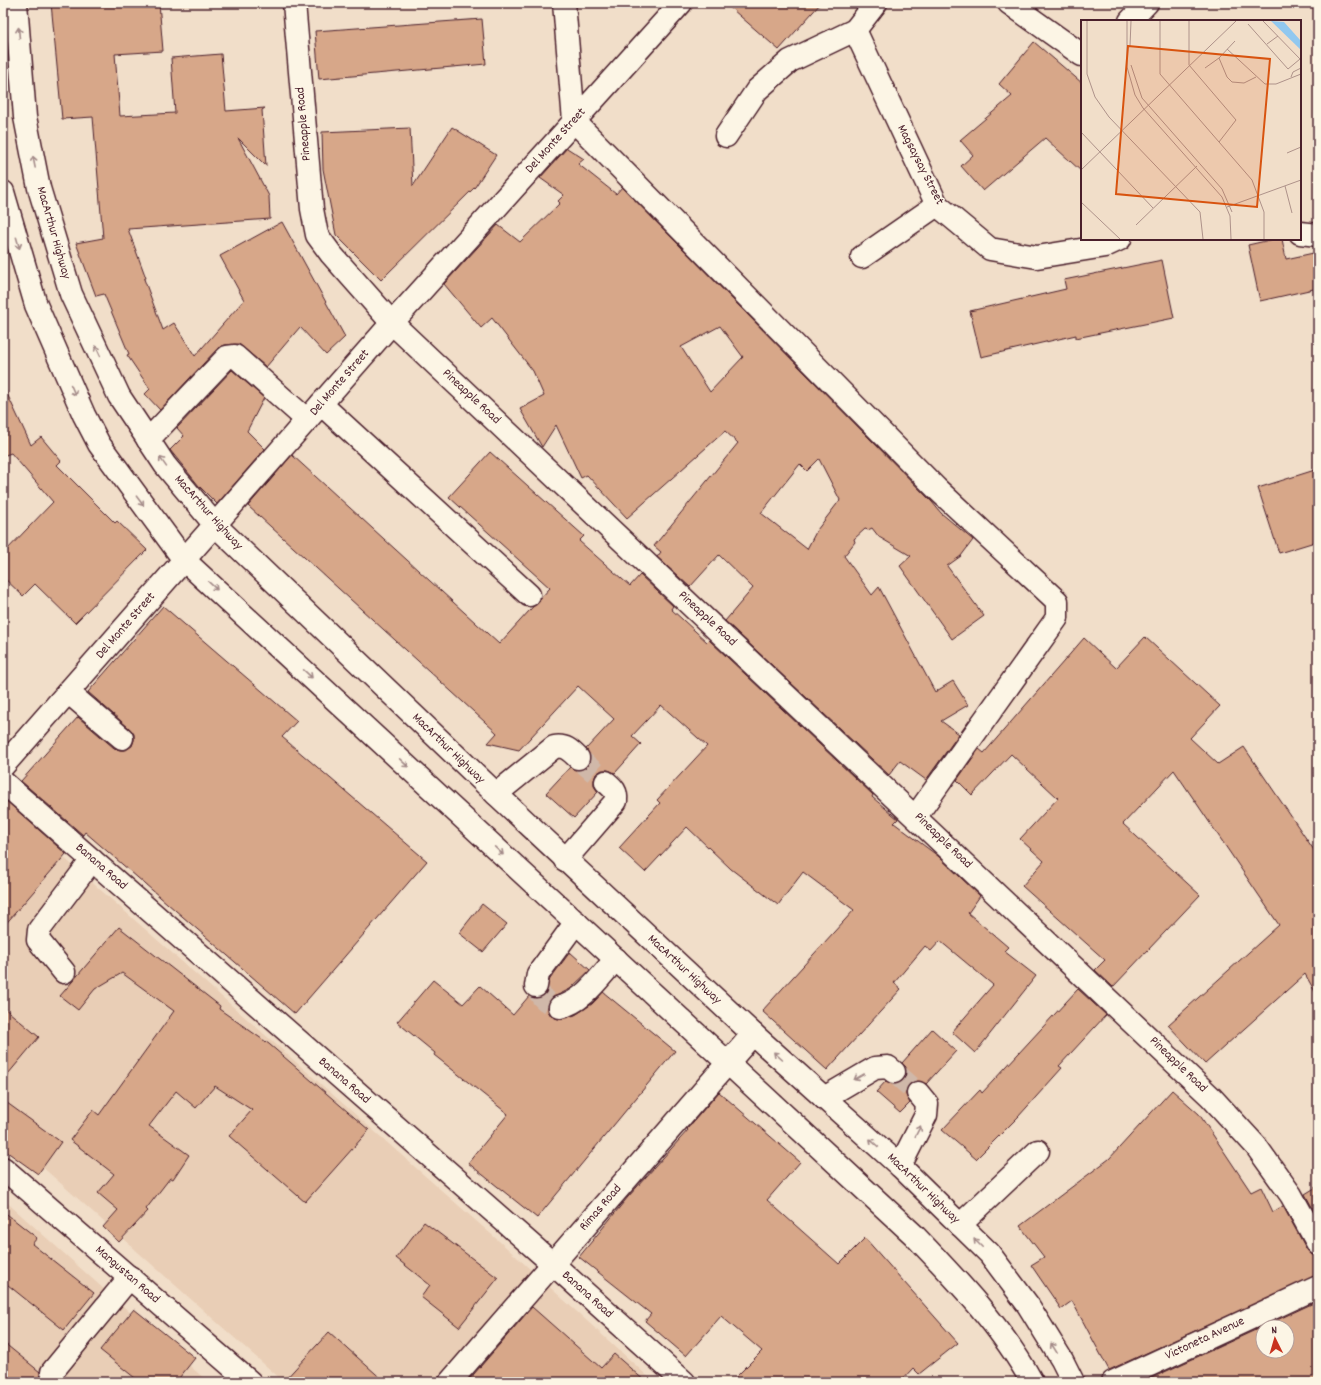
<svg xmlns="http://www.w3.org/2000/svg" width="1321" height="1385" font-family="Dekko,sans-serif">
	<rect width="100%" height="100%" fill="#f1dec9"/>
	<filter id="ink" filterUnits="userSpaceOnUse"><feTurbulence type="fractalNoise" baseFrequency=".025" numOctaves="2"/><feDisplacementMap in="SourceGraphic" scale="8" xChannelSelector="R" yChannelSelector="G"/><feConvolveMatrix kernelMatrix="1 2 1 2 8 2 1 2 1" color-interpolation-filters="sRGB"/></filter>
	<g filter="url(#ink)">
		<g fill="#e9ceb6">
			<polygon points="3,804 508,1249 654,1382 284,1382 3,1132"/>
			<polygon points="3,1199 208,1382 3,1382"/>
		</g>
		<g fill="#d7a789" stroke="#4a1f2b" fill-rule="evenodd">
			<polygon points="51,3 159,3 163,51 115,54 120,116 175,113 171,58 221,54 226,111 265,108 262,110 266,166 238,138 269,196 270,219 128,229 146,278 144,279 163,330 174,323 195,356 244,300 220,256 282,222 345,337 326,355 300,327 266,367 239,344 225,345 218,348 160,410 145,394 150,389 127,355 129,354 104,294 96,296 76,243 103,238 93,117 62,119"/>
			<polygon points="725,3 821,3 779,50"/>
			<polygon points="482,19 486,64 319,79 315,31"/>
			<polygon points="1034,42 1082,83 1082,172 1045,138 983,191 961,166 973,155 960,140 1012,96 999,84"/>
			<polygon points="452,127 496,155 475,187 381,280 336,235 323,169 322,132 410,128 413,186"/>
			<path d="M567 148 584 159 578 164 616 194 622 187 932 502 941 513 973 540 961 556 947 566 984 616 952 639 900 566 911 556 879 537 872 528 868 530 865 529 854 539 855 542 844 556 872 595 879 587 935 692 953 681 968 705 941 721 959 734 926 780 900 761 889 775 725 621 753 588 719 555 690 587 657 557 661 552 654 546 738 443 725 431 627 518 587 475 581 478 556 425 542 447 520 409 544 396 533 371 492 318 481 328 444 284 498 225 520 242 560 203 558 201 564 195 540 178ZM720 326 743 357 710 392 681 347ZM819 459 840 500 817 530 807 549 761 513 800 464 807 471Z"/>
			<polygon points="1274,239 1282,239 1286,259 1318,252 1318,288 1260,301 1248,245"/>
			<polygon points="1162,260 1174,318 1076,338 1076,335 981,357 970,311 1066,289 1064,280"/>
			<polygon points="232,370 264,398 247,431 265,449 217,504 199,486 170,450 184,436 177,428"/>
			<polygon points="3,385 31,445 41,437 61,461 57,465 115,523 117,521 147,550 75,623 35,584 23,596 3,577 3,554 53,502 11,453 3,456"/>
			<polygon points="490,452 584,536 579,541 630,586 640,575 673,606 671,609 707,642 709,640 873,795 872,797 898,819 894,823 938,856 980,896 968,913 1008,947 1004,951 1036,976 975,1053 952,1032 993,985 940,941 931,951 925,946 894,983 901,989 827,1070 762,1011 854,910 803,872 778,905 731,869 687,827 645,872 619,848 660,803 657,800 707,746 661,705 632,736 641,744 615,773 608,770 602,770 596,774 594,780 594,786 598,792 574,818 546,793 570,767 575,770 581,770 587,766 590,761 590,755 586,749 614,719 578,686 519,750 488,743 497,733 248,506 292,455 499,644 550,588 449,497"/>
			<polygon points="1318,469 1318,541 1279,553 1258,488"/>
			<polygon points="163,606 297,721 282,737 427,861 295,1014 85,832 83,835 21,781 78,717 114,748 120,750 126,750 132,746 134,740 134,734 130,729 88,692"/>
			<polygon points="1145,637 1220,706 1190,738 1218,764 1244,747 1318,856 1318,997 1305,974 1205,1064 1168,1025 1279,925 1174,770 1123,824 1200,895 1113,987 1095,970 1105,960 1022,886 1044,861 1020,839 1058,798 1011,754 972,795 957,780 979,749 984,753 1084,638 1116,668"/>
			<polygon points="4,799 66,854 3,927 3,801"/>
			<polygon points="482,904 507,924 483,952 459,933"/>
			<polygon points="119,927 220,1006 219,1009 269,1044 369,1130 305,1202 229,1136 252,1110 215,1086 196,1108 176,1091 149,1126 189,1155 173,1179 170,1178 146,1209 148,1211 119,1242 103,1227 118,1210 98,1193 114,1174 70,1140 93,1110 99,1115 174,1011 122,973 95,989 78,1010 60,996"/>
			<polygon points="570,952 590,970 570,989 550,999 548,1005 548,1011 551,1016 558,1019 575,1015 592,1004 603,992 675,1051 537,1218 468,1163 508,1114 434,1055 435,1053 397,1022 433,980 463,1004 480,986 513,1015 529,996 540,998 545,994 550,979"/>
			<polygon points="1078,989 1106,1015 1059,1066 1062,1068 1018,1117 976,1159 942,1130 980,1090 982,1093"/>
			<polygon points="3,1007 39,1037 3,1080"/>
			<polygon points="932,1029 956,1051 926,1084 916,1081 910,1084 906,1088 906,1095 910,1103 900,1113 876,1092 886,1081 892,1084 898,1084 903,1080 906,1074 906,1067 902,1063"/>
			<polygon points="1172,1090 1199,1114 1251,1192 1261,1187 1273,1212 1283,1206 1307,1250 1312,1255 1318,1256 1318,1275 1109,1370 1072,1301 1061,1309 1031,1265 1044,1257 1020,1226 1109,1159"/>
			<polygon points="719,1092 800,1162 767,1200 839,1264 865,1238 958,1343 919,1374 913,1368 900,1382 731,1382 762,1351 721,1316 686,1356 645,1321 651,1314 579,1257 628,1197 688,1130 687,1129"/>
			<polygon points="3,1100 61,1142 38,1174 3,1149"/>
			<polygon points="1318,1186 1318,1218 1305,1194"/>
			<polygon points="3,1211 37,1238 32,1244 94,1293 64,1330 3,1281"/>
			<polygon points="424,1222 498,1278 459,1327 421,1297 430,1285 396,1258"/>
			<path d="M1318 1301V1382H1143ZM1263 1327H1287V1351H1263Z"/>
			<polygon points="532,1307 601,1368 614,1354 646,1382 467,1382"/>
			<polygon points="134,1309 195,1358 176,1382 140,1382 100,1350"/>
			<polygon points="329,1332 385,1382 283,1382"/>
			<polygon points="3,1342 40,1372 40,1377 45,1382 3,1382"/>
		</g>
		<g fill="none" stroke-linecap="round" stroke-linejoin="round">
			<g stroke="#d0b8a9" stroke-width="22" stroke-dasharray="22 11" stroke-linecap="butt">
				<polyline points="578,758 606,782"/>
				<path d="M536 986C541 999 547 1003 560 1007"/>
				<polyline points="894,1072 918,1093"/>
			</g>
			<defs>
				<g id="minor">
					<polyline points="294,3 312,209 317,235 331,254 392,323 1211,1097 1256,1146 1291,1195 1318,1244"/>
					<polyline points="564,3 574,121 937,489 1057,601 1057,618 916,816"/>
					<polyline points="1009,3 1082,55"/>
					<polyline points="1130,21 1147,3"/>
					<polyline points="855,30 937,205 990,249 1037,257 1105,246 1120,239"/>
					<polyline points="726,136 757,90 790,61 855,30 876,3"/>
					<polyline points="1300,233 1318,235"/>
					<polyline points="862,257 937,205"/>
					<polyline points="321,404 529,595"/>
					<polyline points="148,440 227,357 235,356 307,420"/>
					<polyline points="68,692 122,738"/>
					<polyline points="3,766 392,323 681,3"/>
					<polyline points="3,782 553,1264 684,1382"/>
					<path d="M496 794 554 747C565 745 570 750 578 758"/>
					<path d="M565 860 616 801C617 791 613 788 606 782"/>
					<polyline points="64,972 38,940 39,930 92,860"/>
					<polyline points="536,986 538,974 576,922"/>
					<path d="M560 1007C584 1002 600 976 616 959"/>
					<polyline points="824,1098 875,1068 888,1067 894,1072"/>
					<polyline points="900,1166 926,1115 927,1104 918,1093"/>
					<polyline points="3,1168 250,1382"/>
					<polyline points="960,1225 1038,1151"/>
					<polyline points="52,1372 130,1277"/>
					<polyline points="450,1382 753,1034"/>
				</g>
				<polyline id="major" points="1113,1382 1318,1287"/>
				<g id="highway">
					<polyline points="16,3 25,117 39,188 71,294 119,396 165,465 215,525 496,794 753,1034 900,1166 949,1214 989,1253 1028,1305 1062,1360 1073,1382"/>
					<path d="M3 192 36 305 84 415 99 444 184 560 914 1235C957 1280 1002 1327 1032 1382"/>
				</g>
			</defs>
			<use href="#minor" stroke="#4a1f2b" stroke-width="25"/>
			<use href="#major" stroke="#4a1f2b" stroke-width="25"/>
			<use href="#highway" stroke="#4a1f2b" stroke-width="25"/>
			<use href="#minor" stroke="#fcf5e5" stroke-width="22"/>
			<use href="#major" stroke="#fcf5e5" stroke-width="22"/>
			<use href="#highway" stroke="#fcf5e5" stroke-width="22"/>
		</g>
		<defs><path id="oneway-shaft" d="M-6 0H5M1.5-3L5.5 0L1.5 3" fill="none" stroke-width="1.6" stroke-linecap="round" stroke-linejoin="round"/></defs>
		<g stroke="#a38a88">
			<use href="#oneway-shaft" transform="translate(19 33) rotate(-95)"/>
			<use href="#oneway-shaft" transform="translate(34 162) rotate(-101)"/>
			<use href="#oneway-shaft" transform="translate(18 243) rotate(74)"/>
			<use href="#oneway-shaft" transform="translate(98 351) rotate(-115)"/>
			<use href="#oneway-shaft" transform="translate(73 390) rotate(66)"/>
			<use href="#oneway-shaft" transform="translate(163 462) rotate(-125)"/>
			<use href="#oneway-shaft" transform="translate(140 501) rotate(53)"/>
			<use href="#oneway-shaft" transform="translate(213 586) rotate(43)"/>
			<use href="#oneway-shaft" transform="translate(308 674) rotate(43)"/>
			<use href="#oneway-shaft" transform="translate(404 763) rotate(43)"/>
			<use href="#oneway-shaft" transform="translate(499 851) rotate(43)"/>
			<use href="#oneway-shaft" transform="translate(778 1056) rotate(-138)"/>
			<use href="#oneway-shaft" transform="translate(859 1077) rotate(150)"/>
			<use href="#oneway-shaft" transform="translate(918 1131) rotate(-63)"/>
			<use href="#oneway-shaft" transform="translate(874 1143) rotate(-138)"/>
			<use href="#oneway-shaft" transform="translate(978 1243) rotate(-135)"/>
			<use href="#oneway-shaft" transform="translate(1054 1348) rotate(-122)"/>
		</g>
	</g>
	<g text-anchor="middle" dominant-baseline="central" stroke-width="3" stroke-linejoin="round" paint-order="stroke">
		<g font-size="13" fill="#4a1f2b" stroke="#fcf5e5">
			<text transform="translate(304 124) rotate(-95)">Pineapple Road</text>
			<text transform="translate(556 141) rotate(-48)">Del Monte Street</text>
			<text transform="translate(920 165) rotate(63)">Magsaysay Street</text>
			<text transform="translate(53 233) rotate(74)">MacArthur Highway</text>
			<text transform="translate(340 383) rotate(-49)">Del Monte Street</text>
			<text transform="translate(471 397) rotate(43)">Pineapple Road</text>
			<text transform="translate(208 513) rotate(48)">MacArthur Highway</text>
			<text transform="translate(707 619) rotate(43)">Pineapple Road</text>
			<text transform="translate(126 626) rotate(-49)">Del Monte Street</text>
			<text transform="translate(448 749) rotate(44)">MacArthur Highway</text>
			<text transform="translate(943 841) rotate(44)">Pineapple Road</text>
			<text transform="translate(101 867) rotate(41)">Banana Road</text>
			<text transform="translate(684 970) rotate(43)">MacArthur Highway</text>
			<text transform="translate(1178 1065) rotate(44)">Pineapple Road</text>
			<text transform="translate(344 1081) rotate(41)">Banana Road</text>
			<text transform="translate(923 1189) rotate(44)">MacArthur Highway</text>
			<text transform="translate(601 1208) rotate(-49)">Rimas Road</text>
			<text transform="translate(127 1275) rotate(41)">Mangustan Road</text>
			<text transform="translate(587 1295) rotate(42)">Banana Road</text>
			<text transform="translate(1205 1339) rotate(-25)">Victoneta Avenue</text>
		</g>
	</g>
	<g transform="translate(1081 20)">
		<rect width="220" height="220" fill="#f1dec9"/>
		<path d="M190 1 203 2 220 21V30Z" fill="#91c8ef"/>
		<path fill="none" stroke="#ae928a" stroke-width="1" d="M6 1V54L14 77 28 97 119 192 122 219M46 1V47L54 75 62 88 141 177 149 196 150 219M79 1V54L171 160 183 192V219M108 1V45L155 100 138 122M182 1 219 39M167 4 207 49 219 39M186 24 197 16M49 26 50 1M146 29 184 64H195L220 54M138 38 146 57 151 62 163 63 175 57M50 45 61 78 141 169 151 192M124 48 138 38 154 21M210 57 212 52 220 48M0 112 72 188M206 133 220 127M0 150 155 1M204 166 211 193M0 182 39 219M146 187 220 160M55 205 116 146"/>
		<path fill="#d8530f" fill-opacity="0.15" stroke="#d8530f" stroke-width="2" d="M47 26 189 39 176 187 35 174Z"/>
		<rect width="220" height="220" fill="none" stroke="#4a1f2b" stroke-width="2"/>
	</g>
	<rect width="1321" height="1385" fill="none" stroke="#fcf5e5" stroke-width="16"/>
	<rect x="8" y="8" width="1305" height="1369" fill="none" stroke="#4a1f2b" stroke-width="1.5" filter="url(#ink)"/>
	<g transform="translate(1275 1339) rotate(355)"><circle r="19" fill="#fcf5e5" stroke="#b59f9b"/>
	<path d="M0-3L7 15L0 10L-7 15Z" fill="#c8321e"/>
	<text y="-6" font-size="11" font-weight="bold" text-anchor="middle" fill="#4a1f2b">N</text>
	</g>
</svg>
